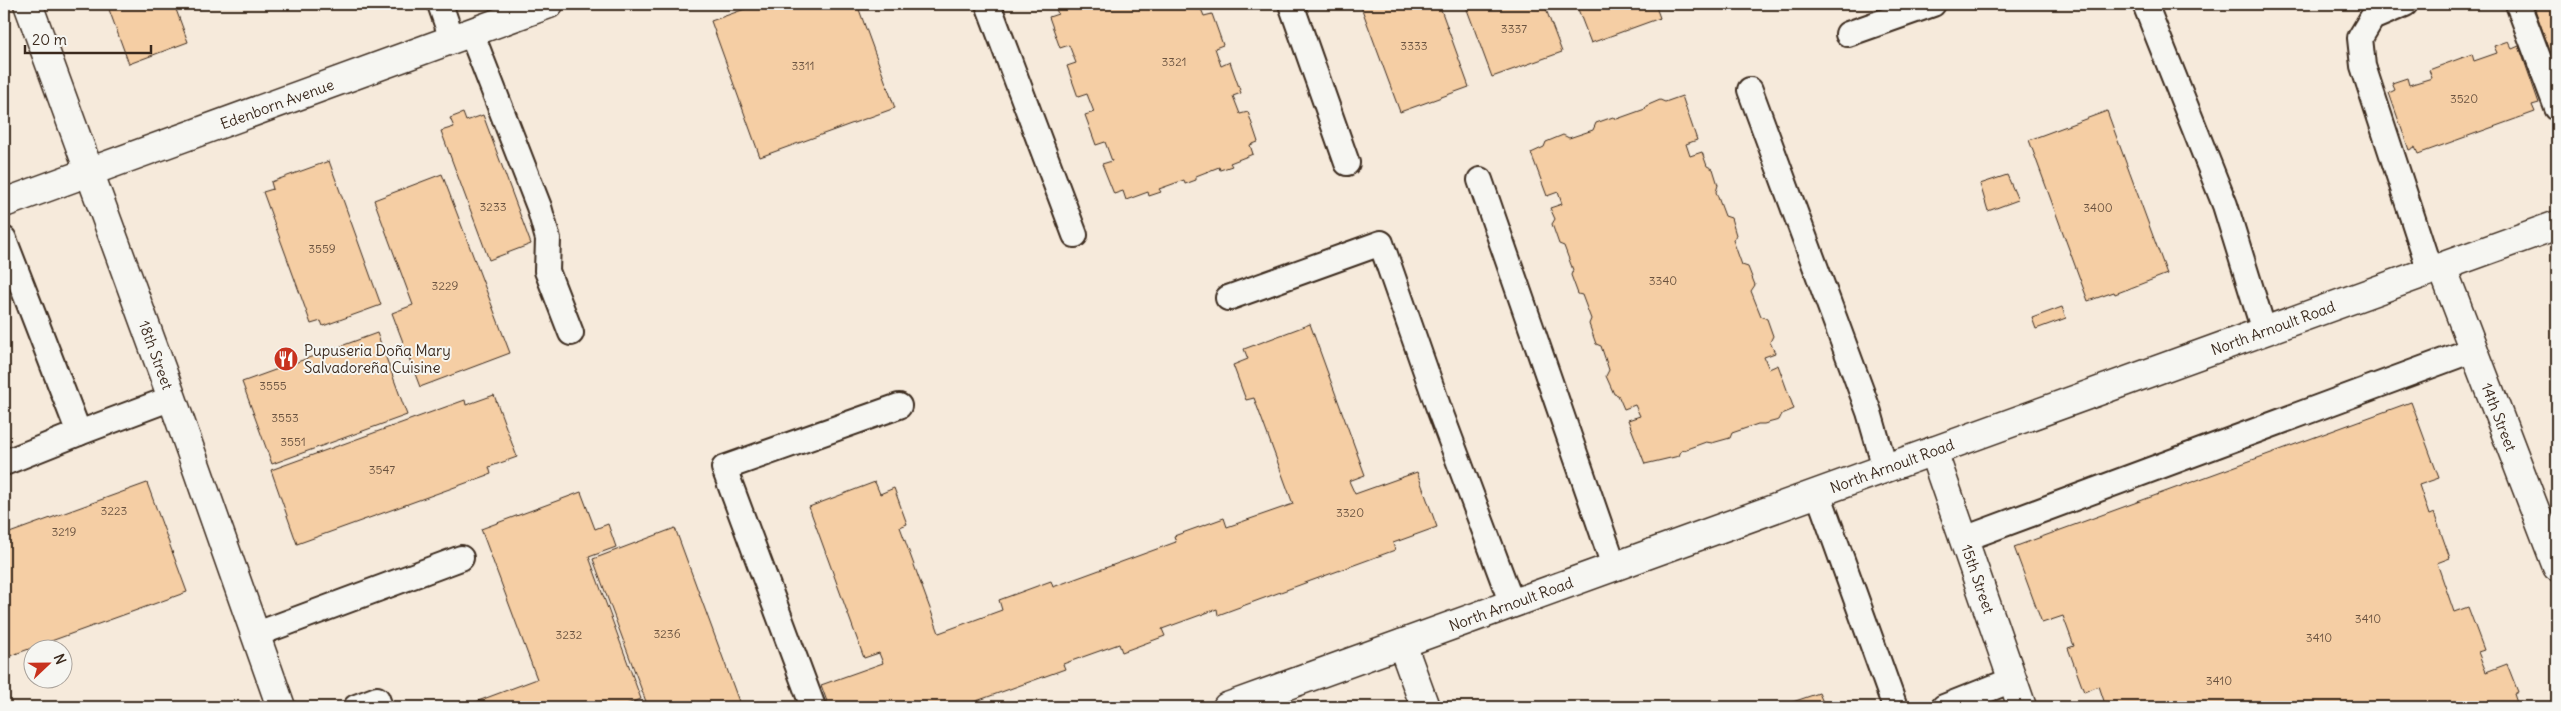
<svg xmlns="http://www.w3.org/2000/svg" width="2561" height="711" font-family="Delius,sans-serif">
	<rect width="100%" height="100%" fill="#f6f6f2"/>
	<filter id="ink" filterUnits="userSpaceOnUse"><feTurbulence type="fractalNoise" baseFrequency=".02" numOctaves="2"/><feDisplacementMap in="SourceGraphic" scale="10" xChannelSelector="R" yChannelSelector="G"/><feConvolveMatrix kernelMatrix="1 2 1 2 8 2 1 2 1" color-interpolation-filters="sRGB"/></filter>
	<g filter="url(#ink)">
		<path fill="#f6eadb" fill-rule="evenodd" d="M4 4H2557V707H4ZM32 648H62V678H32Z"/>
		<g fill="#f5cea4" stroke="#3b2a1e">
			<polygon points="107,4 174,4 188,42 129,64"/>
			<polygon points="759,4 857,4 895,108 760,157 711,21"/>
			<polygon points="1054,4 1199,4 1204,16 1212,14 1223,45 1215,48 1221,66 1230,62 1241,93 1233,96 1240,114 1248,112 1258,142 1250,145 1253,154 1230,163 1232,166 1220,170 1219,167 1196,176 1196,180 1185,184 1184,180 1159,189 1161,192 1149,196 1148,192 1126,200 1123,191 1114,194 1102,164 1112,161 1105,142 1096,145 1085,115 1094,112 1087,94 1078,97 1067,66 1076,63 1069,45 1060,48 1049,17 1058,14"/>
			<polygon points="1360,4 1439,4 1469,87 1400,112"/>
			<polygon points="1465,4 1544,4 1562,52 1492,77"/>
			<polygon points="1576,4 1655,4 1660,18 1591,43"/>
			<polygon points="2533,4 2557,4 2557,70"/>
			<polygon points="2508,41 2512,49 2519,46 2539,103 2532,105 2535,112 2418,154 2415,147 2409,150 2389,93 2395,90 2392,83 2407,78 2409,85 2432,78 2429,70 2472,54 2474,61 2497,53 2494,46"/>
			<polygon points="1682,96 1697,140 1686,144 1690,156 1702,152 1707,166 1713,169 1718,185 1716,192 1725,216 1731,218 1736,235 1733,240 1742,265 1748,267 1755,285 1751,291 1761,316 1767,319 1773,336 1770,342 1775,353 1764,357 1769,369 1778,365 1794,409 1782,414 1779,420 1764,424 1758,424 1732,433 1730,438 1712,443 1706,442 1681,451 1679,456 1645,464 1628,420 1640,416 1635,405 1624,409 1618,395 1614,394 1606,376 1609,370 1601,346 1596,344 1589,324 1591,319 1582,295 1578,294 1571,275 1573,270 1564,246 1559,244 1552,224 1555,219 1550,208 1562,204 1558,192 1547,196 1531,153 1544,147 1546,142 1563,135 1569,138 1593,130 1596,123 1613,117 1617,119 1645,109 1646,106 1660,100 1665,102"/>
			<polygon points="2107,111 2167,274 2115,294 2114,292 2088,301 2029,140"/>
			<polygon points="463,113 466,121 483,115 531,244 489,260 441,131 454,127 450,118"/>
			<polygon points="329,161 381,305 323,326 321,321 311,324 263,192 273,189 271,182"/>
			<polygon points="442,174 510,353 420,387 392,313 413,305 374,200"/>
			<polygon points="2007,175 2018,200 1988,211 1980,184"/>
			<polygon points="2062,307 2066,318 2036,329 2032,318"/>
			<polygon points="1310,324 1365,475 1349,481 1355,494 1417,472 1437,527 1393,543 1395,550 1218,615 1217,609 1162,629 1165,636 1122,652 1119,644 1063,664 1065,669 960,707 829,707 821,685 883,663 879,653 864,658 809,507 875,482 880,494 894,488 907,524 900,527 939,633 1002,610 999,600 1051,581 1053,587 1176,542 1174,536 1224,518 1227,527 1293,504 1254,398 1246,400 1233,365 1248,359 1244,349"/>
			<polygon points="377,333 407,415 272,464 242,382"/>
			<polygon points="494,395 517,457 489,467 491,474 297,544 271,470 465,400 466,405"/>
			<polygon points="2411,402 2439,478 2419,485 2429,515 2434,513 2450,558 2437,563 2454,612 2468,607 2484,650 2478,652 2486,672 2507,664 2518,692 2514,694 2517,703 2521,701 2523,707 2106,707 2099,686 2084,692 2068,648 2074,646 2063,616 2042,623 2014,547"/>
			<polygon points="147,483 187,592 4,658 4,535"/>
			<polygon points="581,492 595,529 608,524 616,547 589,557 641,699 620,707 462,707 537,679 481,529"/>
			<polygon points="675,528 741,707 648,707 593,559"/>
			<polygon points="1819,693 1825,707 1778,707"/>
		</g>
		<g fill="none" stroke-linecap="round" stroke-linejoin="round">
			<defs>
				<g id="lane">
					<polyline points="440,4 452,39"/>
					<polyline points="988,4 1075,235"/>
					<polyline points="1291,4 1347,163"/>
					<polyline points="2145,4 2225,205 2264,331"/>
					<polyline points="2405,4 2372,18 2360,38 2363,66 2430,271"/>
					<polyline points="2518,4 2557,108"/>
					<polyline points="471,32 539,207 548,239 547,271 571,333"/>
					<polyline points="1848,34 1933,4"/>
					<polyline points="1750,90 1869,412 1885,468"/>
					<polyline points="1480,180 1614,566"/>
					<polyline points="4,239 79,433 172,398"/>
					<polyline points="1228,298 1381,243 1438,406 1512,604"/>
					<polyline points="4,463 79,433"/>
					<polyline points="1818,493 1895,707"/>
					<polyline points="1964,539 2473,350"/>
					<polyline points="257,634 461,558"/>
					<polyline points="356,707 377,699 380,707"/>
					<polyline points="813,707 724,468 899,406"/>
					<polyline points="1944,707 2012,680"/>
				</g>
				<g id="street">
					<polyline points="28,4 172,398 281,707"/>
					<polyline points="4,203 549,4"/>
					<polyline points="2442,267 2557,567"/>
					<polyline points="1933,451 2022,707"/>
					<polyline points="1402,644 1425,707"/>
					<polyline points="1227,707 2557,225"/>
				</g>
			</defs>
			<use href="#lane" stroke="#3b2a1e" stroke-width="28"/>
			<use href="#street" stroke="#3b2a1e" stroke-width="31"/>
			<use href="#lane" stroke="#f6f6f2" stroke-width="24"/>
			<use href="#street" stroke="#f6f6f2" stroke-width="28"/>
		</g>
	</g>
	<defs>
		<symbol id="restaurant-disc" viewBox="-11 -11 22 22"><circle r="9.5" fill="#c8321e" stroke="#f6f6f2"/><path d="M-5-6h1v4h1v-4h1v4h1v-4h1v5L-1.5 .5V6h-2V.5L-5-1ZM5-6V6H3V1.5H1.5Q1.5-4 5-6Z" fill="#fff"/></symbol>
	</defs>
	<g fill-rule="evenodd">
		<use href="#restaurant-disc" x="272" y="345" width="28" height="28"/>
	</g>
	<g text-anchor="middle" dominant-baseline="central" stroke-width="4" stroke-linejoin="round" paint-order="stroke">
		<g font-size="12" fill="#6a5340">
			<text x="1514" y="28">3337</text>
			<text x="1414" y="45">3333</text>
			<text x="1174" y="61">3321</text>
			<text x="803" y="65">3311</text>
			<text x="2464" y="98">3520</text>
			<text x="493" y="206">3233</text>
			<text x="2098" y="207">3400</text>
			<text x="322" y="248">3559</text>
			<text x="1663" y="280">3340</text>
			<text x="445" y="285">3229</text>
			<text x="273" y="385">3555</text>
			<text x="285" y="417">3553</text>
			<text x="293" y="441">3551</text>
			<text x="382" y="469">3547</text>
			<text x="114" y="510">3223</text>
			<text x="1350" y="512">3320</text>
			<text x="64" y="531">3219</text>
			<text x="2368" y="618">3410</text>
			<text x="667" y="633">3236</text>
			<text x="569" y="634">3232</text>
			<text x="2319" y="637">3410</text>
			<text x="2219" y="680">3410</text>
		</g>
		<g font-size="15" fill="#3b2a1e" stroke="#f6f6f2">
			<text transform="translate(277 104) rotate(-20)">Edenborn Avenue</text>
			<text transform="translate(2273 328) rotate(-20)">North Arnoult Road</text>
			<text transform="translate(156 355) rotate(70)">18th Street</text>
			<text transform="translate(2499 417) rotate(69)">14th Street</text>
			<text transform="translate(1892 466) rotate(-20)">North Arnoult Road</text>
			<text transform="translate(1978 579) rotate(71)">15th Street</text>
			<text transform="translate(1511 604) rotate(-20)">North Arnoult Road</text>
		</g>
		<g font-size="15" fill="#3b2a1e" stroke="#f6f6f2" text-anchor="start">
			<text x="304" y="350">Pupuseria Doña Mary<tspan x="304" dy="17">Salvadoreña Cuisine</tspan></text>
		</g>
	</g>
	<rect width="2561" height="711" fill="none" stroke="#f6f6f2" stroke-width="20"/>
	<rect x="10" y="10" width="2541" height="691" fill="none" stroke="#3b2a1e" stroke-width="2" filter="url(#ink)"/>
	<g transform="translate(48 664) rotate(68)"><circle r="24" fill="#f6f6f2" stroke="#aba49d"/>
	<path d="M0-4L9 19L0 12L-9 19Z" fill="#c8321e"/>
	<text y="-8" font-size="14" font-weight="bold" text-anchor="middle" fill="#3b2a1e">N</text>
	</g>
	<path d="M25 45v8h126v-8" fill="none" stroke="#3b2a1e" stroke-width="2.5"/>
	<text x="32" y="45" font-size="15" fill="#3b2a1e" stroke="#f6f6f2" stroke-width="4" paint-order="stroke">20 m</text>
</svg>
